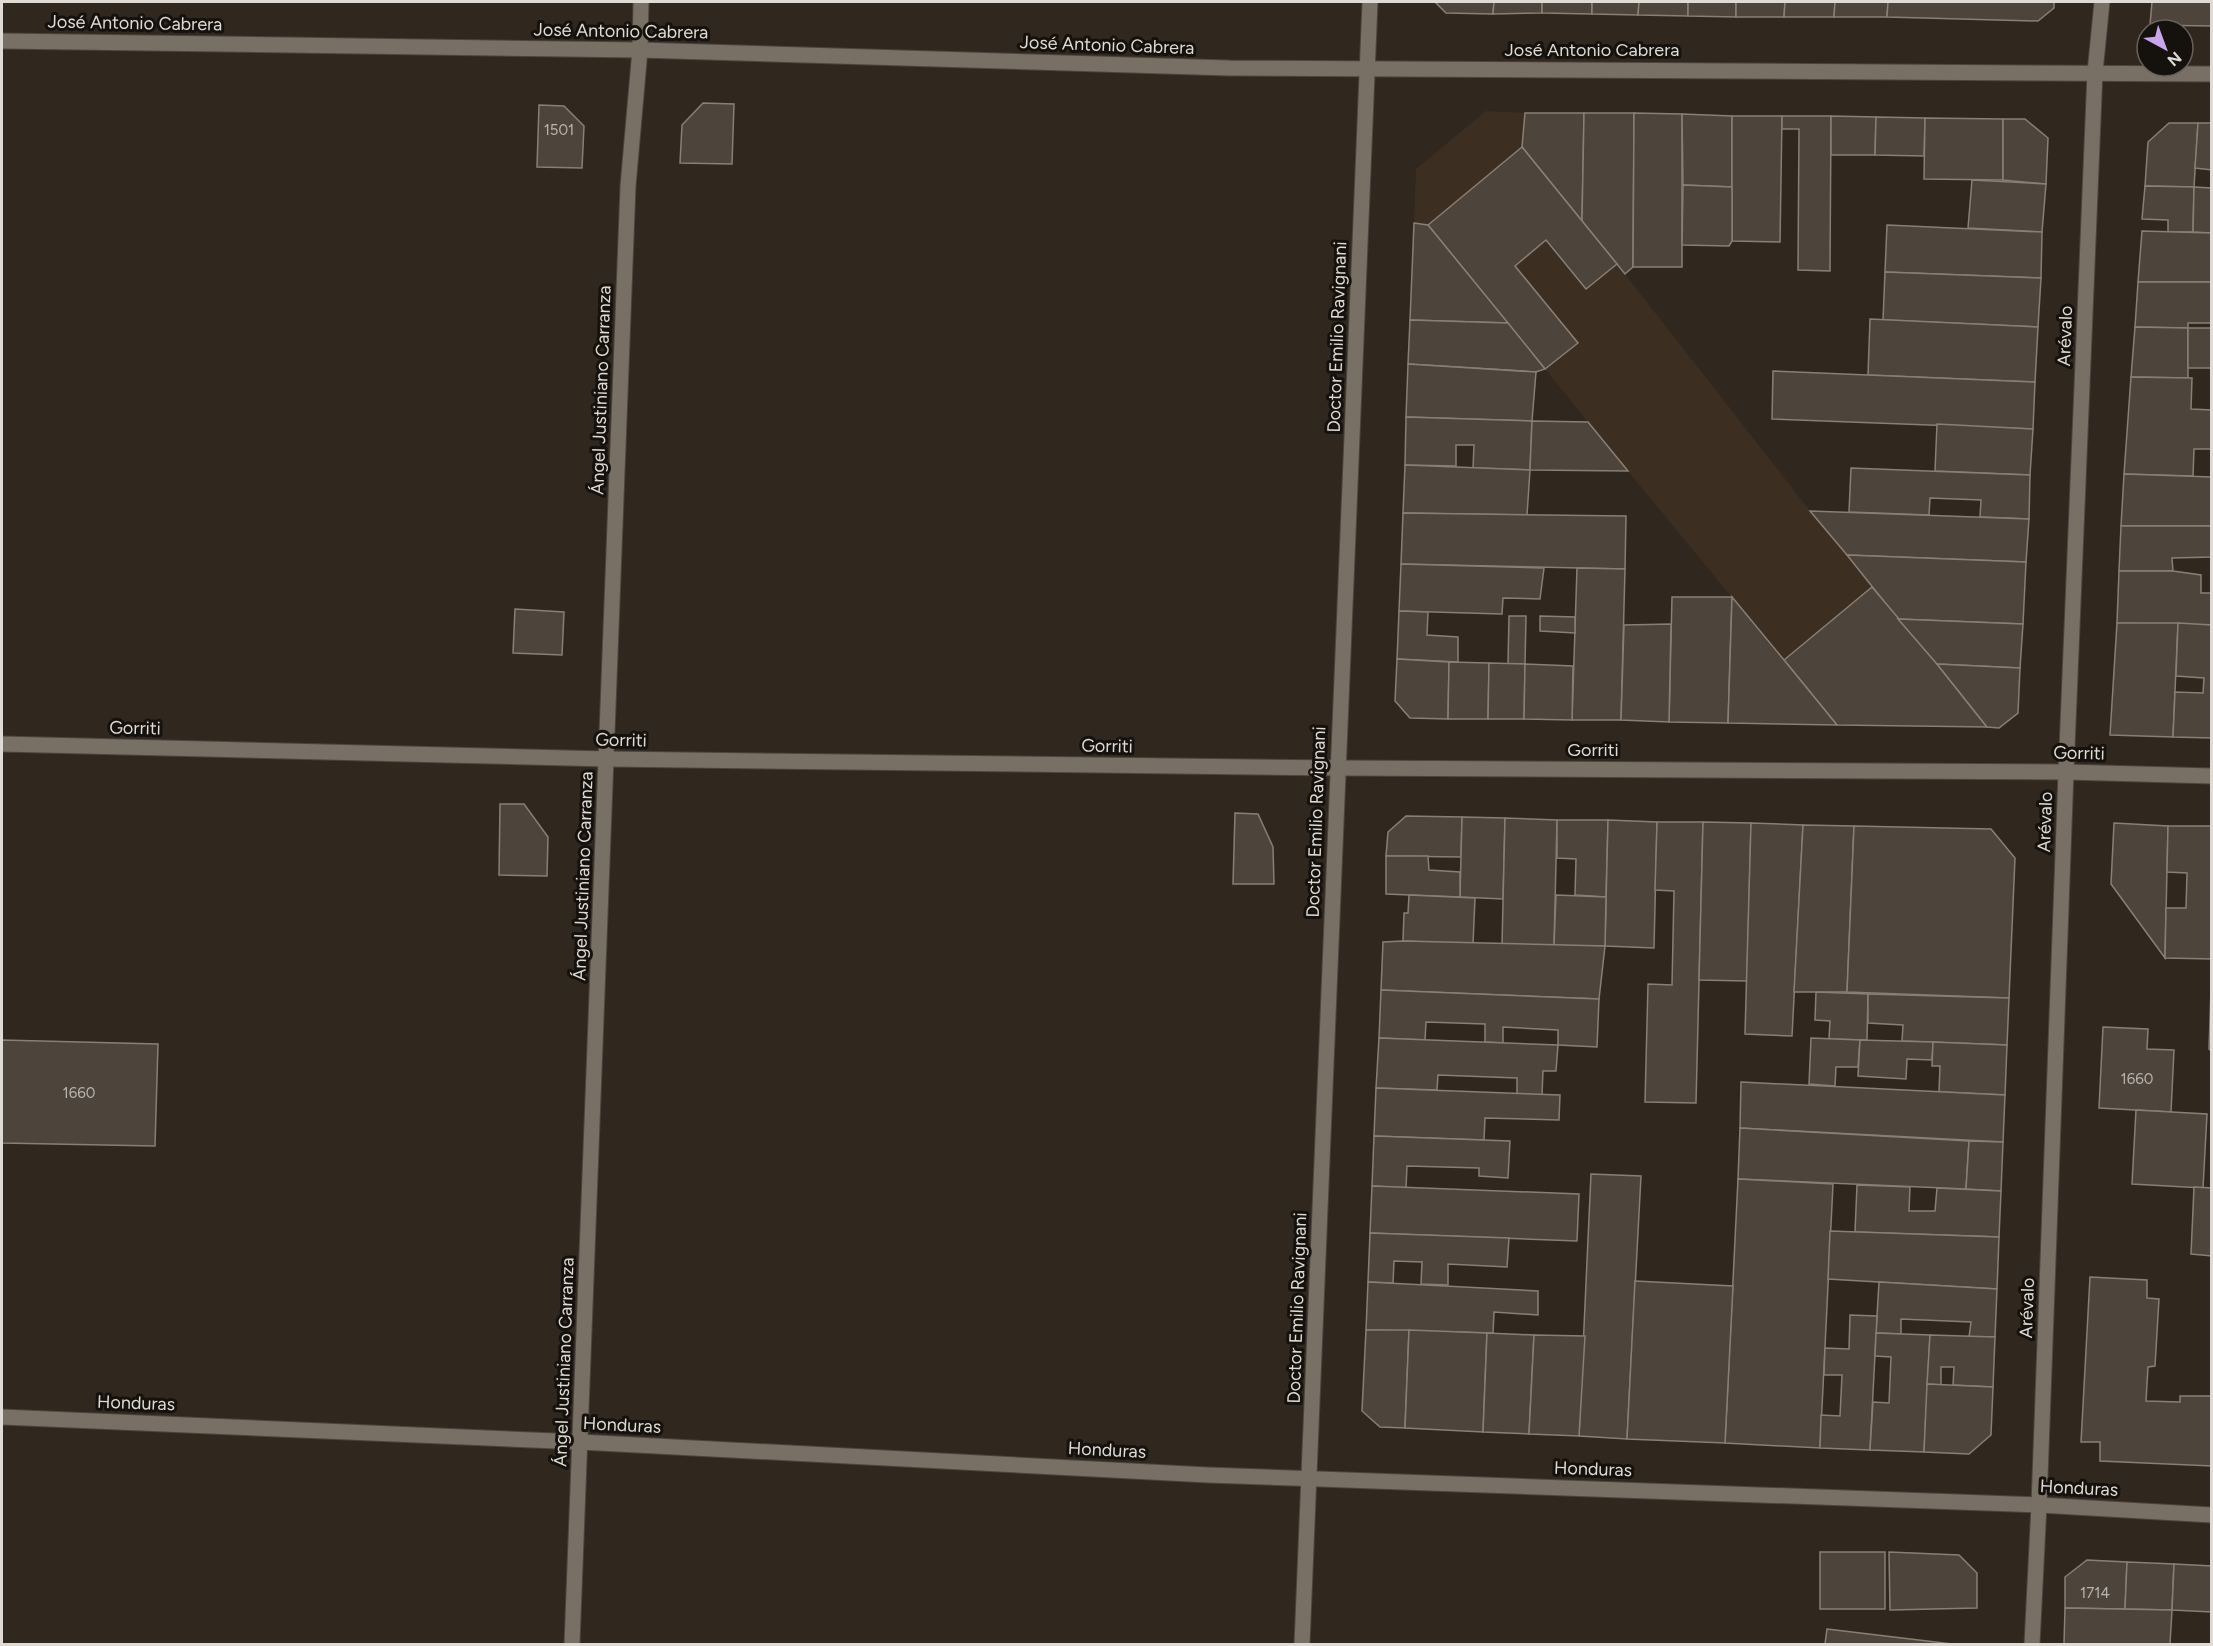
<svg xmlns="http://www.w3.org/2000/svg" width="2213" height="1646" font-family="Figtree,sans-serif">
	<rect width="100%" height="100%" fill="#30281f"/>
	<polygon fill="#3c2f22" points="1486,111 1525,113 1523,148 1617,264 1810,511 1987,727 1837,725 1628,471 1428,225 1414,223 1416,169"/>
	<g fill="#4d443b" stroke="#897f75" stroke-width="1.5">
		<polygon points="1435,2 1494,2 1493,14 1446,13"/>
		<polygon points="1494,2 1542,2 1542,13 1493,14"/>
		<polygon points="1542,2 1592,2 1592,14 1542,13"/>
		<polygon points="1592,2 1639,2 1638,15 1592,14"/>
		<polygon points="1639,2 1688,2 1688,16 1638,15"/>
		<polygon points="1688,2 1736,2 1736,17 1688,16"/>
		<polygon points="1736,2 1785,2 1784,17 1736,17"/>
		<polygon points="1785,2 1835,2 1834,17 1784,17"/>
		<polygon points="1835,2 1888,2 1887,17 1834,17"/>
		<polygon points="1888,2 2054,2 2054,8 2038,21 1887,17"/>
		<polygon points="2152,2 2212,2 2212,26 2150,25"/>
		<polygon points="703,103 734,104 732,164 680,163 682,125"/>
		<polygon points="539,105 564,106 584,126 582,168 537,167"/>
		<polygon points="1525,113 1584,113 1582,221 1522,147"/>
		<polygon points="1584,113 1634,113 1633,267 1625,274 1582,221"/>
		<polygon points="1634,113 1682,114 1682,267 1633,267"/>
		<polygon points="1682,114 1732,116 1732,187 1683,185"/>
		<polygon points="1732,116 1782,116 1780,242 1732,241"/>
		<polygon points="1782,116 1831,116 1830,271 1798,270 1799,129 1782,129"/>
		<polygon points="1831,116 1876,117 1875,155 1831,155"/>
		<polygon points="1876,117 1925,118 1924,156 1875,155"/>
		<polygon points="1925,118 2003,119 2003,180 1924,179"/>
		<polygon points="2003,119 2025,119 2048,138 2046,184 2003,180"/>
		<polygon points="2169,123 2198,123 2194,187 2145,186 2148,142"/>
		<polygon points="2198,123 2212,123 2212,170 2195,168"/>
		<polygon points="1522,147 1617,264 1586,289 1546,240 1515,266 1578,343 1545,369 1428,225"/>
		<polygon points="1972,180 2046,184 2042,232 1968,228"/>
		<polygon points="1683,185 1732,187 1732,241 1729,246 1682,245"/>
		<polygon points="2145,186 2194,187 2193,232 2168,232 2168,220 2142,219"/>
		<polygon points="2194,187 2212,188 2212,233 2193,232"/>
		<polygon points="1414,223 1428,225 1508,323 1410,320"/>
		<polygon points="1887,225 2042,232 2041,278 1885,272"/>
		<polygon points="2142,231 2212,233 2212,282 2138,282"/>
		<polygon points="1885,272 2041,278 2038,327 1883,320"/>
		<polygon points="2138,282 2212,282 2212,323 2188,323 2188,328 2135,327"/>
		<polygon points="1870,319 2038,327 2035,382 1868,375"/>
		<polygon points="1410,320 1508,323 1545,369 1536,372 1408,364"/>
		<polygon points="2135,327 2188,328 2188,378 2131,377"/>
		<rect x="2188" y="328" width="24" height="40"/>
		<polygon points="1408,364 1536,372 1532,421 1406,417"/>
		<polygon points="1773,371 2035,382 2033,429 1772,419"/>
		<polygon points="2131,377 2192,378 2191,409 2212,410 2212,449 2194,449 2193,476 2124,474"/>
		<polygon points="1406,417 1532,421 1530,470 1473,468 1474,445 1456,445 1456,466 1405,465"/>
		<polygon points="1532,421 1588,422 1628,471 1530,470"/>
		<polygon points="1937,424 2033,429 2030,475 1935,471"/>
		<polygon points="1405,465 1530,470 1527,515 1403,513"/>
		<polygon points="1851,468 2030,475 2029,519 1980,517 1981,500 1930,498 1929,515 1849,512"/>
		<polygon points="2124,474 2212,477 2212,526 2121,526"/>
		<polygon points="1810,511 2029,519 2026,562 1847,555"/>
		<polygon points="1403,513 1626,516 1625,569 1401,564"/>
		<polygon points="2121,526 2212,526 2212,557 2172,558 2173,571 2119,571"/>
		<polygon points="1847,555 2026,562 2023,624 1898,619"/>
		<polygon points="1401,564 1544,568 1540,599 1503,598 1502,614 1399,611"/>
		<polygon points="1577,568 1625,569 1621,720 1572,720"/>
		<polygon points="2119,571 2173,571 2201,575 2201,593 2212,593 2212,625 2117,623"/>
		<polygon points="1872,587 1937,664 1987,727 1837,725 1784,660"/>
		<polygon points="1672,597 1732,597 1728,723 1669,722"/>
		<polygon points="1732,597 1784,660 1837,725 1728,723"/>
		<polygon points="515,609 564,612 562,655 513,653"/>
		<polygon points="1399,611 1428,612 1427,635 1458,637 1458,662 1397,659"/>
		<polygon points="1509,616 1526,616 1525,664 1508,664"/>
		<polygon points="1540,616 1575,617 1575,633 1540,631"/>
		<polygon points="1898,619 2023,624 2020,668 1937,664"/>
		<polygon points="2117,623 2178,623 2173,737 2110,735"/>
		<polygon points="2178,623 2212,625 2212,738 2173,737 2175,692 2203,693 2204,678 2176,676"/>
		<polygon points="1671,624 1669,722 1621,720 1624,625"/>
		<polygon points="1397,659 1449,662 1448,719 1410,718 1395,701"/>
		<polygon points="1449,662 1489,663 1488,719 1448,719"/>
		<polygon points="1489,663 1525,664 1524,719 1488,719"/>
		<polygon points="1525,664 1573,666 1572,720 1524,719"/>
		<polygon points="1937,664 2020,668 2018,713 1999,728 1987,727"/>
		<polygon points="500,804 524,804 548,837 547,876 499,875"/>
		<polygon points="1235,813 1258,814 1273,847 1274,884 1233,884"/>
		<polygon points="1406,816 1462,817 1461,857 1386,856 1388,832"/>
		<polygon points="1462,817 1505,818 1503,899 1460,897"/>
		<polygon points="1505,818 1557,820 1554,946 1502,945"/>
		<polygon points="1557,820 1608,820 1606,897 1575,895 1576,859 1557,858"/>
		<polygon points="1608,820 1657,822 1654,948 1605,946"/>
		<polygon points="1657,822 1703,822 1696,1103 1645,1102 1648,984 1672,985 1674,891 1655,890"/>
		<polygon points="1703,822 1751,823 1747,981 1699,980"/>
		<polygon points="1751,823 1803,825 1792,1036 1745,1034"/>
		<polygon points="2114,823 2168,826 2165,958 2111,884"/>
		<polygon points="1803,825 1854,826 1847,992 1794,992"/>
		<polygon points="1854,826 1991,829 2015,858 2009,998 1847,992"/>
		<polygon points="2168,826 2212,826 2212,959 2165,958 2166,908 2186,908 2187,873 2167,872"/>
		<polygon points="1386,856 1428,856 1429,870 1460,872 1460,897 1386,894"/>
		<polygon points="1409,895 1475,898 1473,944 1403,941 1404,913 1408,913"/>
		<polygon points="1556,895 1606,897 1605,946 1554,946"/>
		<polygon points="1403,941 1605,946 1599,999 1381,990 1383,942"/>
		<polygon points="2212,960 2212,1052 2209,1049"/>
		<polygon points="1381,990 1599,999 1597,1047 1558,1045 1558,1030 1503,1027 1503,1043 1485,1042 1485,1024 1426,1022 1425,1040 1379,1038"/>
		<polygon points="1816,992 1868,994 1867,1040 1829,1039 1830,1021 1815,1020"/>
		<polygon points="1868,994 2009,998 2007,1045 1902,1041 1903,1025 1868,1023"/>
		<polygon points="2103,1027 2148,1029 2147,1049 2174,1050 2171,1112 2099,1108"/>
		<polygon points="1379,1038 1558,1045 1556,1071 1543,1071 1542,1095 1517,1094 1517,1078 1438,1075 1437,1090 1376,1088"/>
		<polygon points="1811,1038 1860,1040 1858,1067 1836,1067 1835,1086 1809,1084"/>
		<polygon points="2,1040 158,1044 155,1146 2,1143"/>
		<polygon points="1860,1040 1933,1042 1932,1060 1907,1059 1906,1079 1858,1076"/>
		<polygon points="1933,1042 2007,1045 2005,1095 1939,1092 1940,1066 1932,1066"/>
		<polygon points="1741,1082 2005,1095 2003,1142 1740,1128"/>
		<polygon points="1376,1088 1560,1095 1559,1120 1485,1118 1484,1140 1374,1136"/>
		<polygon points="2136,1110 2207,1114 2203,1188 2132,1184"/>
		<polygon points="1740,1128 1969,1141 1966,1189 1738,1179"/>
		<polygon points="1374,1136 1510,1141 1508,1178 1479,1176 1479,1168 1407,1166 1406,1188 1372,1186"/>
		<polygon points="1969,1141 2003,1142 2001,1191 1966,1189"/>
		<polygon points="1591,1174 1641,1176 1627,1439 1579,1436"/>
		<polygon points="1738,1179 1833,1184 1820,1448 1725,1443"/>
		<polygon points="1857,1185 1910,1187 1909,1211 1935,1211 1937,1188 2001,1191 1999,1237 1855,1232"/>
		<polygon points="1372,1186 1579,1194 1577,1241 1370,1233"/>
		<polygon points="2194,1187 2212,1188 2212,1256 2191,1254"/>
		<polygon points="1830,1231 1999,1237 1997,1289 1828,1279"/>
		<polygon points="1370,1233 1509,1238 1507,1267 1448,1264 1448,1285 1421,1284 1422,1262 1394,1261 1393,1283 1368,1282"/>
		<polygon points="2090,1277 2147,1280 2147,1298 2159,1299 2155,1366 2148,1367 2146,1401 2180,1402 2180,1396 2212,1396 2212,1466 2100,1461 2100,1442 2081,1442"/>
		<polygon points="1635,1281 1733,1286 1725,1443 1627,1439"/>
		<polygon points="1368,1282 1538,1291 1538,1315 1494,1312 1493,1333 1366,1330"/>
		<polygon points="1879,1282 1997,1289 1995,1337 1969,1337 1971,1322 1901,1319 1901,1334 1876,1333"/>
		<polygon points="1850,1315 1877,1316 1870,1450 1820,1448 1821,1415 1840,1416 1842,1375 1824,1375 1825,1348 1849,1349"/>
		<polygon points="1366,1330 1409,1330 1405,1428 1380,1427 1362,1411"/>
		<polygon points="1409,1330 1487,1333 1483,1432 1405,1428"/>
		<polygon points="1487,1333 1534,1335 1529,1434 1483,1432"/>
		<polygon points="1876,1333 1930,1335 1924,1452 1870,1450 1873,1402 1889,1403 1891,1357 1875,1356"/>
		<polygon points="1534,1335 1585,1336 1579,1436 1529,1434"/>
		<polygon points="1930,1335 1995,1337 1993,1387 1953,1385 1954,1367 1941,1367 1941,1385 1927,1384"/>
		<polygon points="1927,1384 1993,1387 1991,1435 1969,1454 1924,1452"/>
		<rect x="1820" y="1552" width="65" height="57"/>
		<polygon points="1889,1552 1959,1555 1977,1573 1977,1608 1890,1610"/>
		<polygon points="2087,1560 2127,1562 2125,1609 2065,1608 2065,1577"/>
		<polygon points="2127,1562 2174,1564 2172,1610 2125,1609"/>
		<polygon points="2174,1564 2212,1566 2212,1612 2172,1610"/>
		<polygon points="2065,1608 2172,1610 2170,1644 2064,1644"/>
		<polygon points="1827,1629 1952,1644 1825,1644"/>
	</g>
	<g fill="none" stroke-linecap="round" stroke-linejoin="round">
		<defs>
			<g id="minor">
				<polyline points="2,41 640,50 1229,68 2212,74"/>
				<polyline points="2,744 607,759 1338,768 2066,772 2212,776"/>
				<polyline points="2,1417 580,1442 1208,1475 2039,1505 2212,1515"/>
				<polyline points="572,1644 628,186 640,50 641,2"/>
				<polyline points="1302,1644 1370,2"/>
				<polyline points="2032,1644 2039,1505 2066,772 2095,72 2102,2"/>
			</g>
		</defs>
		<use href="#minor" stroke="#4b453e" stroke-width="17"/>
		<use href="#minor" stroke="#786f65" stroke-width="15"/>
	</g>
	<g text-anchor="middle" dominant-baseline="central" stroke-width="6" stroke-linejoin="round" paint-order="stroke">
		<g font-size="15" fill="#bab4ae">
			<text x="559" y="130">1501</text>
			<text x="2137" y="1079">1660</text>
			<text x="79" y="1093">1660</text>
			<text x="2095" y="1593">1714</text>
		</g>
		<g font-size="18" fill="#dfdad4" stroke="#15110d">
			<text transform="translate(135 23) rotate(1)">José Antonio Cabrera</text>
			<text transform="translate(621 31) rotate(1)">José Antonio Cabrera</text>
			<text transform="translate(1107 45) rotate(2)">José Antonio Cabrera</text>
			<text x="1592" y="50">José Antonio Cabrera</text>
			<text transform="translate(2065 336) rotate(-88)">Arévalo</text>
			<text transform="translate(1337 337) rotate(-88)">Doctor Emilio Ravignani</text>
			<text transform="translate(601 390) rotate(-88)">Ángel Justiniano Carranza</text>
			<text transform="translate(135 728) rotate(1)">Gorriti</text>
			<text transform="translate(621 740) rotate(1)">Gorriti</text>
			<text transform="translate(1107 746) rotate(1)">Gorriti</text>
			<text x="1593" y="750">Gorriti</text>
			<text transform="translate(2079 753) rotate(1)">Gorriti</text>
			<text transform="translate(1316 822) rotate(-88)">Doctor Emilio Ravignani</text>
			<text transform="translate(2045 822) rotate(-88)">Arévalo</text>
			<text transform="translate(583 876) rotate(-88)">Ángel Justiniano Carranza</text>
			<text transform="translate(1297 1308) rotate(-88)">Doctor Emilio Ravignani</text>
			<text transform="translate(2027 1308) rotate(-88)">Arévalo</text>
			<text transform="translate(564 1362) rotate(-88)">Ángel Justiniano Carranza</text>
			<text transform="translate(136 1403) rotate(2)">Honduras</text>
			<text transform="translate(622 1425) rotate(3)">Honduras</text>
			<text transform="translate(1107 1450) rotate(3)">Honduras</text>
			<text transform="translate(1593 1469) rotate(2)">Honduras</text>
			<text transform="translate(2079 1488) rotate(3)">Honduras</text>
		</g>
	</g>
	<rect width="2213" height="1646" fill="none" stroke="#dfdad4" stroke-width="6"/>
	<g transform="translate(2165 48) rotate(139)"><circle r="28" fill="#15110d" stroke="#66615d" stroke-width="1.5"/>
	<path d="M0-4.5L10 22L0 15L-10 22Z" fill="#c9a5ee"/>
	<text y="-9" font-size="16" font-weight="bold" text-anchor="middle" fill="#dfdad4">N</text>
	</g>
</svg>
